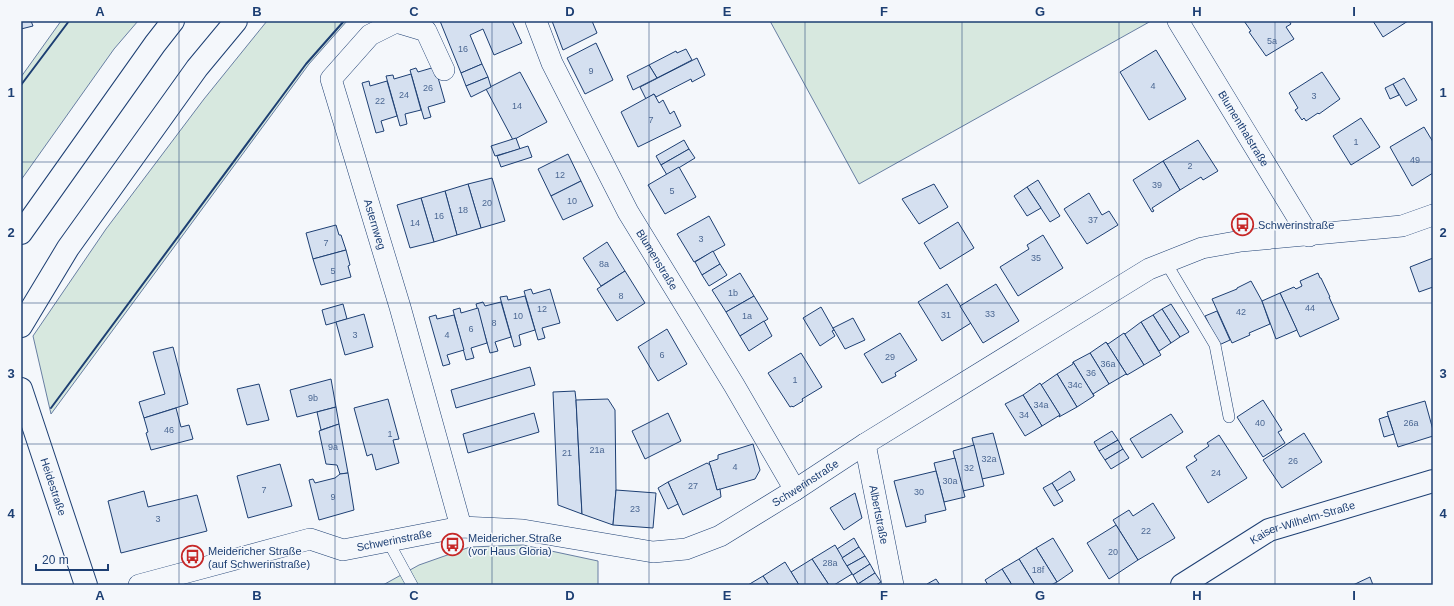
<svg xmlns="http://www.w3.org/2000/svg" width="1454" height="606" font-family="Helvetica,sans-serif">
	<rect width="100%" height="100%" fill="#f4f7fb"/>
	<g fill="#d7e8df" stroke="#687fa3">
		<polygon points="61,21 138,21 114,49 21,180 21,77"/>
		<polygon points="267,21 347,21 309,64 51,414 33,336 106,229 204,99"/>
		<polygon points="770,21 1151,21 859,184"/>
		<polygon points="523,545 598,561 598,585 383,585 419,565 470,547"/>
	</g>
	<g fill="#d5e0f0" stroke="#1d3f73">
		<polygon points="21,21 31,21 33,26 21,29"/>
		<polygon points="440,21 512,21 522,43 494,55 483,29 470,35 482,64 461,73"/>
		<polygon points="552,21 592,21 597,33 563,50"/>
		<polygon points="1244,21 1289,21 1291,24 1286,27 1294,39 1266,56 1249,32 1251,31"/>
		<polygon points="1373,21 1408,21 1383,37"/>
		<polygon points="596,43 613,80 585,94 567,58"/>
		<polygon points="686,49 692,60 657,78 649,65 676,51 677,53"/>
		<polygon points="1156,50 1186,99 1149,120 1120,72"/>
		<polygon points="697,58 705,75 692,82 691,79 656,97 654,94 646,99 640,87"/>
		<polygon points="482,64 488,77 466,86 461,73"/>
		<polygon points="649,65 657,78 633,90 627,76"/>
		<polygon points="435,67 445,102 428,107 431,117 424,119 410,70 416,68 418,72"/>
		<polygon points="520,72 547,122 513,140 486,89"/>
		<polygon points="1322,72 1340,99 1319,114 1318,113 1306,121 1304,118 1302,120 1295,110 1298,108 1289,93"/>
		<polygon points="411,74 421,110 405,114 407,124 400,126 386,76 393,75 394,79"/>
		<polygon points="488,77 491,87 471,97 466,86"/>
		<polygon points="1404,78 1417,100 1406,106 1393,84"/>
		<polygon points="369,81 370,86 387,81 397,116 381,121 384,131 376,133 362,83"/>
		<polygon points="1393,84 1399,95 1390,99 1385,88"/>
		<polygon points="654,94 659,103 663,100 670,114 674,111 681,126 638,147 621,112"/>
		<polygon points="1361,118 1380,147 1351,165 1333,136"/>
		<polygon points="1424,127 1433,142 1433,173 1412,186 1390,147"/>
		<polygon points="516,138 520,149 495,156 491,146"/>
		<polygon points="684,140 689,149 661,165 656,156"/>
		<polygon points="1198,140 1218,171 1203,180 1201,177 1180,190 1163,161"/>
		<polygon points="528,146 532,157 501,167 497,156"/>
		<polygon points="689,149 695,158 667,175 661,165"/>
		<polygon points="568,154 581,181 551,196 538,169"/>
		<polygon points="1163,161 1180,190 1152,208 1154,211 1152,212 1133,180"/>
		<polygon points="679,167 696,197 665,214 648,185"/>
		<polygon points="492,178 505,221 481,228 468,184"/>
		<polygon points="1038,180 1060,216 1050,222 1027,187"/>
		<polygon points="581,181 593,206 563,220 551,196"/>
		<polygon points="468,184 481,228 457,235 445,191"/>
		<polygon points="934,184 948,207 919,224 902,199"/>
		<polygon points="1027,187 1041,208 1027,216 1014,196"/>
		<polygon points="445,191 457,235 434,242 421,198"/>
		<polygon points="1089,193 1102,215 1109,211 1118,225 1087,244 1064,209"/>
		<polygon points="421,198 434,242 410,248 397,205"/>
		<polygon points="709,216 725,245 694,262 677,234"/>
		<polygon points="958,222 974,248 940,269 924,243"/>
		<polygon points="336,225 339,235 341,235 346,250 313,259 306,233"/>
		<polygon points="1043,235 1063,268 1018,296 1000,267 1029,249 1027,245"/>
		<polygon points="607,242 625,271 601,286 583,258"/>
		<polygon points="346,250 350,265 348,266 351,277 321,285 313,259"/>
		<polygon points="713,251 720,264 702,275 695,262"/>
		<polygon points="1433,258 1433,287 1419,292 1410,267"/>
		<polygon points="720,264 727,275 709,286 702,275"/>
		<polygon points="625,271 645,303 617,321 597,289"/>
		<polygon points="740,273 754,296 726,312 712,290"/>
		<polygon points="1318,273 1320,278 1321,278 1330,297 1329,297 1339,319 1300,337 1280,293 1294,287 1296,289 1302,286 1300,281"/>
		<polygon points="1251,281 1262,301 1270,324 1249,333 1250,335 1232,343 1212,299 1237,289 1237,288"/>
		<polygon points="947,284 971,323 942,341 918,302"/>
		<polygon points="996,284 1019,321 983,343 960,306"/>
		<polygon points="531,289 533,294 550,289 560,323 542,328 545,338 538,340 524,291"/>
		<polygon points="1280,293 1297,330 1276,339 1262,301"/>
		<polygon points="507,296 508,300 525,296 535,330 519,335 521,345 514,347 500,297"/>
		<polygon points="754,296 768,319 740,336 726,312"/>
		<polygon points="483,302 485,306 501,302 511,337 495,342 498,351 490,353 476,304"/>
		<polygon points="343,304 347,319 326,325 322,310"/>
		<polygon points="1171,304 1189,332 1180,337 1162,309"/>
		<polygon points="821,307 834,330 832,331 835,336 820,346 803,318"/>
		<polygon points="460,308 461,313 478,308 487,343 471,348 474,358 466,360 453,310"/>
		<polygon points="1162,309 1180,337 1171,343 1153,315"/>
		<polygon points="1217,311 1230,340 1219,345 1205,316"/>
		<polygon points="364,314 373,347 345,355 336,322"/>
		<polygon points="436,315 437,319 454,315 464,350 447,355 450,364 443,366 429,317"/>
		<polygon points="1153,315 1171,343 1159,351 1141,322"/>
		<polygon points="853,318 865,340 845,349 833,328"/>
		<polygon points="764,321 772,336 749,351 740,336"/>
		<polygon points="1141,322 1161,355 1144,365 1124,333 1125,334"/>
		<polygon points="667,329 687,364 658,381 638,347"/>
		<polygon points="900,333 917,360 895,373 896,376 882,383 864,354"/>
		<polygon points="1124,333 1144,365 1127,375 1106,342 1108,344"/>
		<polygon points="1106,342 1127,375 1126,374 1109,384 1090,353"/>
		<polygon points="173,347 188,404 144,418 139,402 165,394 153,352"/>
		<polygon points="801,353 822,387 802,399 803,401 793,407 792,406 790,407 768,373"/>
		<polygon points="1090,353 1109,384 1093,394 1094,396 1073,362"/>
		<polygon points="1073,362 1094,396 1077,407 1057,374 1073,364"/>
		<polygon points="530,367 535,385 456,408 451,390"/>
		<polygon points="1057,374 1077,407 1059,417 1060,415 1041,385"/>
		<polygon points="331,379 336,407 297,417 290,390"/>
		<polygon points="1040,383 1060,415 1042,426 1023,395"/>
		<polygon points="259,384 269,420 247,425 237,389"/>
		<polygon points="575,391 576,400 582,514 558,505 553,392"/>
		<polygon points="1023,395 1042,426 1025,436 1005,404"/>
		<polygon points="388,399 399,439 393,440 399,463 376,470 372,454 367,456 354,408"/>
		<polygon points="608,399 615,410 616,490 613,525 582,514 576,400"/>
		<polygon points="1263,400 1282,430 1278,432 1285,443 1263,457 1237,417"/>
		<polygon points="1425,401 1433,430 1433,436 1398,447 1387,412"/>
		<polygon points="336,407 339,424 321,430 317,412"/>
		<polygon points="176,408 181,427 189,425 193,439 151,450 146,433 148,432 144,418"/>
		<polygon points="534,413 539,432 468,453 463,434"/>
		<polygon points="668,413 681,441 645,459 632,431"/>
		<polygon points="1171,414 1183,432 1142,458 1130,439"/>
		<polygon points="1388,416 1394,434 1384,437 1379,419"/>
		<polygon points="339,424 348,473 340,474 337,465 326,464 319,431"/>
		<polygon points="1112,431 1118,440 1099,451 1094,442"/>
		<polygon points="993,433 1004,474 982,479 972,438"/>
		<polygon points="1304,433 1322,462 1282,488 1263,460"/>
		<polygon points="1219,435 1247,478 1208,503 1186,467 1197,460 1194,456 1209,446 1207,443"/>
		<polygon points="1118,440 1123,449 1105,460 1099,451"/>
		<polygon points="753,444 760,470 755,479 717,490 709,462 718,459 718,455"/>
		<polygon points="974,445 984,486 963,491 953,451"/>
		<polygon points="1123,449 1129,458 1111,469 1105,460"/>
		<polygon points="955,458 965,497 944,502 934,463"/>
		<polygon points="707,463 710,465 717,490 720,489 721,497 683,515 668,482"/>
		<polygon points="280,464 292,506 248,518 237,476"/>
		<polygon points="936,471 946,510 925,515 926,522 906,527 894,481"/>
		<polygon points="1070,471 1075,480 1057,491 1052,483"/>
		<polygon points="348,473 354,510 319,520 309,480 313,479 315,483 335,478 340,474"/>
		<polygon points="668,482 678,504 668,509 658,488"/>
		<polygon points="1052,483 1063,501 1054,506 1043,488"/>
		<polygon points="616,490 656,493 653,528 613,525"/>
		<polygon points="144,491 148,507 197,495 207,531 121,553 108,501"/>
		<polygon points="855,493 862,518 844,530 830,508"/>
		<polygon points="1153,503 1175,538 1138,560 1113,520 1129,510 1133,516"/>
		<polygon points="1116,525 1138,560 1109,579 1087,543"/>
		<polygon points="854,538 859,547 842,558 837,549"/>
		<polygon points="1053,538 1073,571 1057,582 1036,548"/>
		<polygon points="835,545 852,574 834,585 829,585 812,559"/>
		<polygon points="859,547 865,556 847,566 842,558"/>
		<polygon points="1036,548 1057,582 1051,585 1035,585 1019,559"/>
		<polygon points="865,556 870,564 853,575 847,566"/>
		<polygon points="812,559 829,585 799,585 791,572"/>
		<polygon points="1019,559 1035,585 1012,585 1002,569"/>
		<polygon points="785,562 799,585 769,585 763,576"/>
		<polygon points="870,564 875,573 858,584 853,575"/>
		<polygon points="1002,569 1012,585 988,585 985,580"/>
		<polygon points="875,573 881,582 876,585 859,585 858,584"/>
		<polygon points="763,576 769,585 748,585"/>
		<polygon points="1370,577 1373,585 1353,585"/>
		<polygon points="936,579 940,585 927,585 927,584"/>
	</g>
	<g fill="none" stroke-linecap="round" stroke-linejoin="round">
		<defs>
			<g id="lane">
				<polyline points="1165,261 1215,345 1229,417"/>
				<polyline points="388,541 412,585"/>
			</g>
			<g id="street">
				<path id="s1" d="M536 21 552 63 628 212 734 385 795 490"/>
				<path id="s2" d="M1178 21 1309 236"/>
				<path id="s3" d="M444 70 426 31 396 22 370 35 331 79 400 307 461 527"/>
				<path id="s4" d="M865 444 893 585"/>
				<path id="s5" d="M139 585 310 539 343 550 461 527 523 530 653 552 686 549 720 536 795 490 865 444 1149 269 1202 248 1241 241 1402 226 1433 215"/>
			</g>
			<g id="secondary">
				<path id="s6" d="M21 389 86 585"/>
				<path id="s7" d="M1182 585 1269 530 1433 481"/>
			</g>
			<g id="highway">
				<polyline points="21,233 155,44 173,21"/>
				<polyline points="21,326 68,248 197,68 236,21"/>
			</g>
		</defs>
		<use href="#lane" stroke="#1d3f73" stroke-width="12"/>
		<use href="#street" stroke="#1d3f73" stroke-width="22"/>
		<use href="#secondary" stroke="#1d3f73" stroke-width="24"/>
		<use href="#highway" stroke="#1d3f73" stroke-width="24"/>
		<use href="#lane" stroke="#f4f7fb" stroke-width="11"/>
		<use href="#street" stroke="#f4f7fb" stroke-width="21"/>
		<use href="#secondary" stroke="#f4f7fb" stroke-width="22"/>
		<use href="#highway" stroke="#f4f7fb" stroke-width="22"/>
		<g stroke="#1d3f73" stroke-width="2">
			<polyline points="21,85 69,21"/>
			<polyline points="51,408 306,64 344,21"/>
		</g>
	</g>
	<path fill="none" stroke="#1d3f73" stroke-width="1" stroke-opacity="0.55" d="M179 21V585M335 21V585M492 21V585M649 21V585M805 21V585M962 21V585M1119 21V585M1275 21V585M21 162H1433M21 303H1433M21 444H1433"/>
	<defs>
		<symbol id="bus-ring" viewBox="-11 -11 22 22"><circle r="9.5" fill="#f4f7fb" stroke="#c62828" stroke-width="1.5"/><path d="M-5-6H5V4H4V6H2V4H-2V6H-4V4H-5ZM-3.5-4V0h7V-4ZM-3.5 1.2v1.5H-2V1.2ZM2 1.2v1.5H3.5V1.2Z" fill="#c62828"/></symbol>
	</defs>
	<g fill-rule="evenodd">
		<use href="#bus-ring" x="1230" y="212" width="25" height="25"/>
		<use href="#bus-ring" x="440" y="532" width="25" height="25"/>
		<use href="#bus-ring" x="180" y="544" width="25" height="25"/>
	</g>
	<g text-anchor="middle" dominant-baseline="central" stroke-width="3" stroke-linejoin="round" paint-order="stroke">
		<g font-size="9" fill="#4b6792">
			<text x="1272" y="41">5a</text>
			<text x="463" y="49">16</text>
			<text x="591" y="71">9</text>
			<text x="1153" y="86">4</text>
			<text x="428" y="88">26</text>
			<text x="404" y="95">24</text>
			<text x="1314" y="96">3</text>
			<text x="380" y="101">22</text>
			<text x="517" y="106">14</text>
			<text x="651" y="120">7</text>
			<text x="1356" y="142">1</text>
			<text x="1415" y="160">49</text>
			<text x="1190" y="166">2</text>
			<text x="560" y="175">12</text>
			<text x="1157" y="185">39</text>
			<text x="672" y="191">5</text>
			<text x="572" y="201">10</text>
			<text x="487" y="203">20</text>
			<text x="463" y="210">18</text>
			<text x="439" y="216">16</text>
			<text x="1093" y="220">37</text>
			<text x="415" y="223">14</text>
			<text x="701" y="239">3</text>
			<text x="326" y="243">7</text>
			<text x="1036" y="258">35</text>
			<text x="604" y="264">8a</text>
			<text x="333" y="271">5</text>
			<text x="733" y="293">1b</text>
			<text x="621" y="296">8</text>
			<text x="1310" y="308">44</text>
			<text x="542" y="309">12</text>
			<text x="1241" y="312">42</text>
			<text x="990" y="314">33</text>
			<text x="946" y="315">31</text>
			<text x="518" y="316">10</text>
			<text x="747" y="316">1a</text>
			<text x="494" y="323">8</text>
			<text x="471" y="329">6</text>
			<text x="355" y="335">3</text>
			<text x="447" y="335">4</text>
			<text x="662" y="355">6</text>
			<text x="890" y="357">29</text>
			<text x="1108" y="364">36a</text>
			<text x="1091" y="373">36</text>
			<text x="795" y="380">1</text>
			<text x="1075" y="385">34c</text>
			<text x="313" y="398">9b</text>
			<text x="1041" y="405">34a</text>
			<text x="1024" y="415">34</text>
			<text x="1260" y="423">40</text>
			<text x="1411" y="423">26a</text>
			<text x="169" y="430">46</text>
			<text x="390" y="434">1</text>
			<text x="333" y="447">9a</text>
			<text x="597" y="450">21a</text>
			<text x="567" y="453">21</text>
			<text x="989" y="459">32a</text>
			<text x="1293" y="461">26</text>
			<text x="735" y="467">4</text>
			<text x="969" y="468">32</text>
			<text x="1216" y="473">24</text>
			<text x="950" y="481">30a</text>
			<text x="693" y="486">27</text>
			<text x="264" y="490">7</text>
			<text x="919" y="492">30</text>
			<text x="333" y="497">9</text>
			<text x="635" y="509">23</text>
			<text x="158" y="519">3</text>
			<text x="1146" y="531">22</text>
			<text x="1113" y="552">20</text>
			<text x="830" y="563">28a</text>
			<text x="1038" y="570">18f</text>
		</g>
		<g font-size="11" fill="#1d3f73" stroke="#f4f7fb">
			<text stroke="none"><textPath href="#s2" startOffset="126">Blumenthalstraße</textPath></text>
			<text stroke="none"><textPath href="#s3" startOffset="314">Asternweg</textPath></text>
			<text stroke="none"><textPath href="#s1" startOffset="268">Blumenstraße</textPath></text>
			<text stroke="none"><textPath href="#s5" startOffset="696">Schwerinstraße</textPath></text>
			<text stroke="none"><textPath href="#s6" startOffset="103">Heidestraße</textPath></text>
			<text stroke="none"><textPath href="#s4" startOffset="72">Albertstraße</textPath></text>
			<text stroke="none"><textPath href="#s7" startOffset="137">Kaiser-Wilhelm-Straße</textPath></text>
			<text stroke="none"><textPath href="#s5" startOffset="264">Schwerinstraße</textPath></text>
		</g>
		<g font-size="11" fill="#1d3f73" stroke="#f4f7fb" text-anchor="start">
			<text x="1258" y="225">Schwerinstraße</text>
			<text x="468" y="538">Meidericher Straße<tspan x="468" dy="13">(vor Haus Gloria)</tspan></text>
			<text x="208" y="551">Meidericher Straße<tspan x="208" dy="13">(auf Schwerinstraße)</tspan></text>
		</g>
	</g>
	<rect width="1454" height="606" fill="none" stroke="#f4f7fb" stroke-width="44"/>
	<path d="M36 564v6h72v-6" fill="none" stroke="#1d3f73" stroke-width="2"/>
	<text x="42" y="564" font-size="12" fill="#1d3f73" stroke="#f4f7fb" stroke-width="3" paint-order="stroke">20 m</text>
	<rect x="22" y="22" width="1410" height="562" fill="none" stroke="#1d3f73" stroke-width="1.5"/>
	<g font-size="13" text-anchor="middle" font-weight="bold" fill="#1d3f73">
		<text x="100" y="16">A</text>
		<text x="257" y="16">B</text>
		<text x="414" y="16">C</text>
		<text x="570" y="16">D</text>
		<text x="727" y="16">E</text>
		<text x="884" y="16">F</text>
		<text x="1040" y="16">G</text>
		<text x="1197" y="16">H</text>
		<text x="1354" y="16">I</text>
		<text x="11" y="97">1</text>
		<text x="1443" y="97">1</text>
		<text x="11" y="237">2</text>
		<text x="1443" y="237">2</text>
		<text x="11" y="378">3</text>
		<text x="1443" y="378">3</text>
		<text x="11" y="518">4</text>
		<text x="1443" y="518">4</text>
		<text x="100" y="600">A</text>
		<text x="257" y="600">B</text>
		<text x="414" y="600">C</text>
		<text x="570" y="600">D</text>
		<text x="727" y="600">E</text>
		<text x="884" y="600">F</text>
		<text x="1040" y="600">G</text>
		<text x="1197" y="600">H</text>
		<text x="1354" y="600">I</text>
	</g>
</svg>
